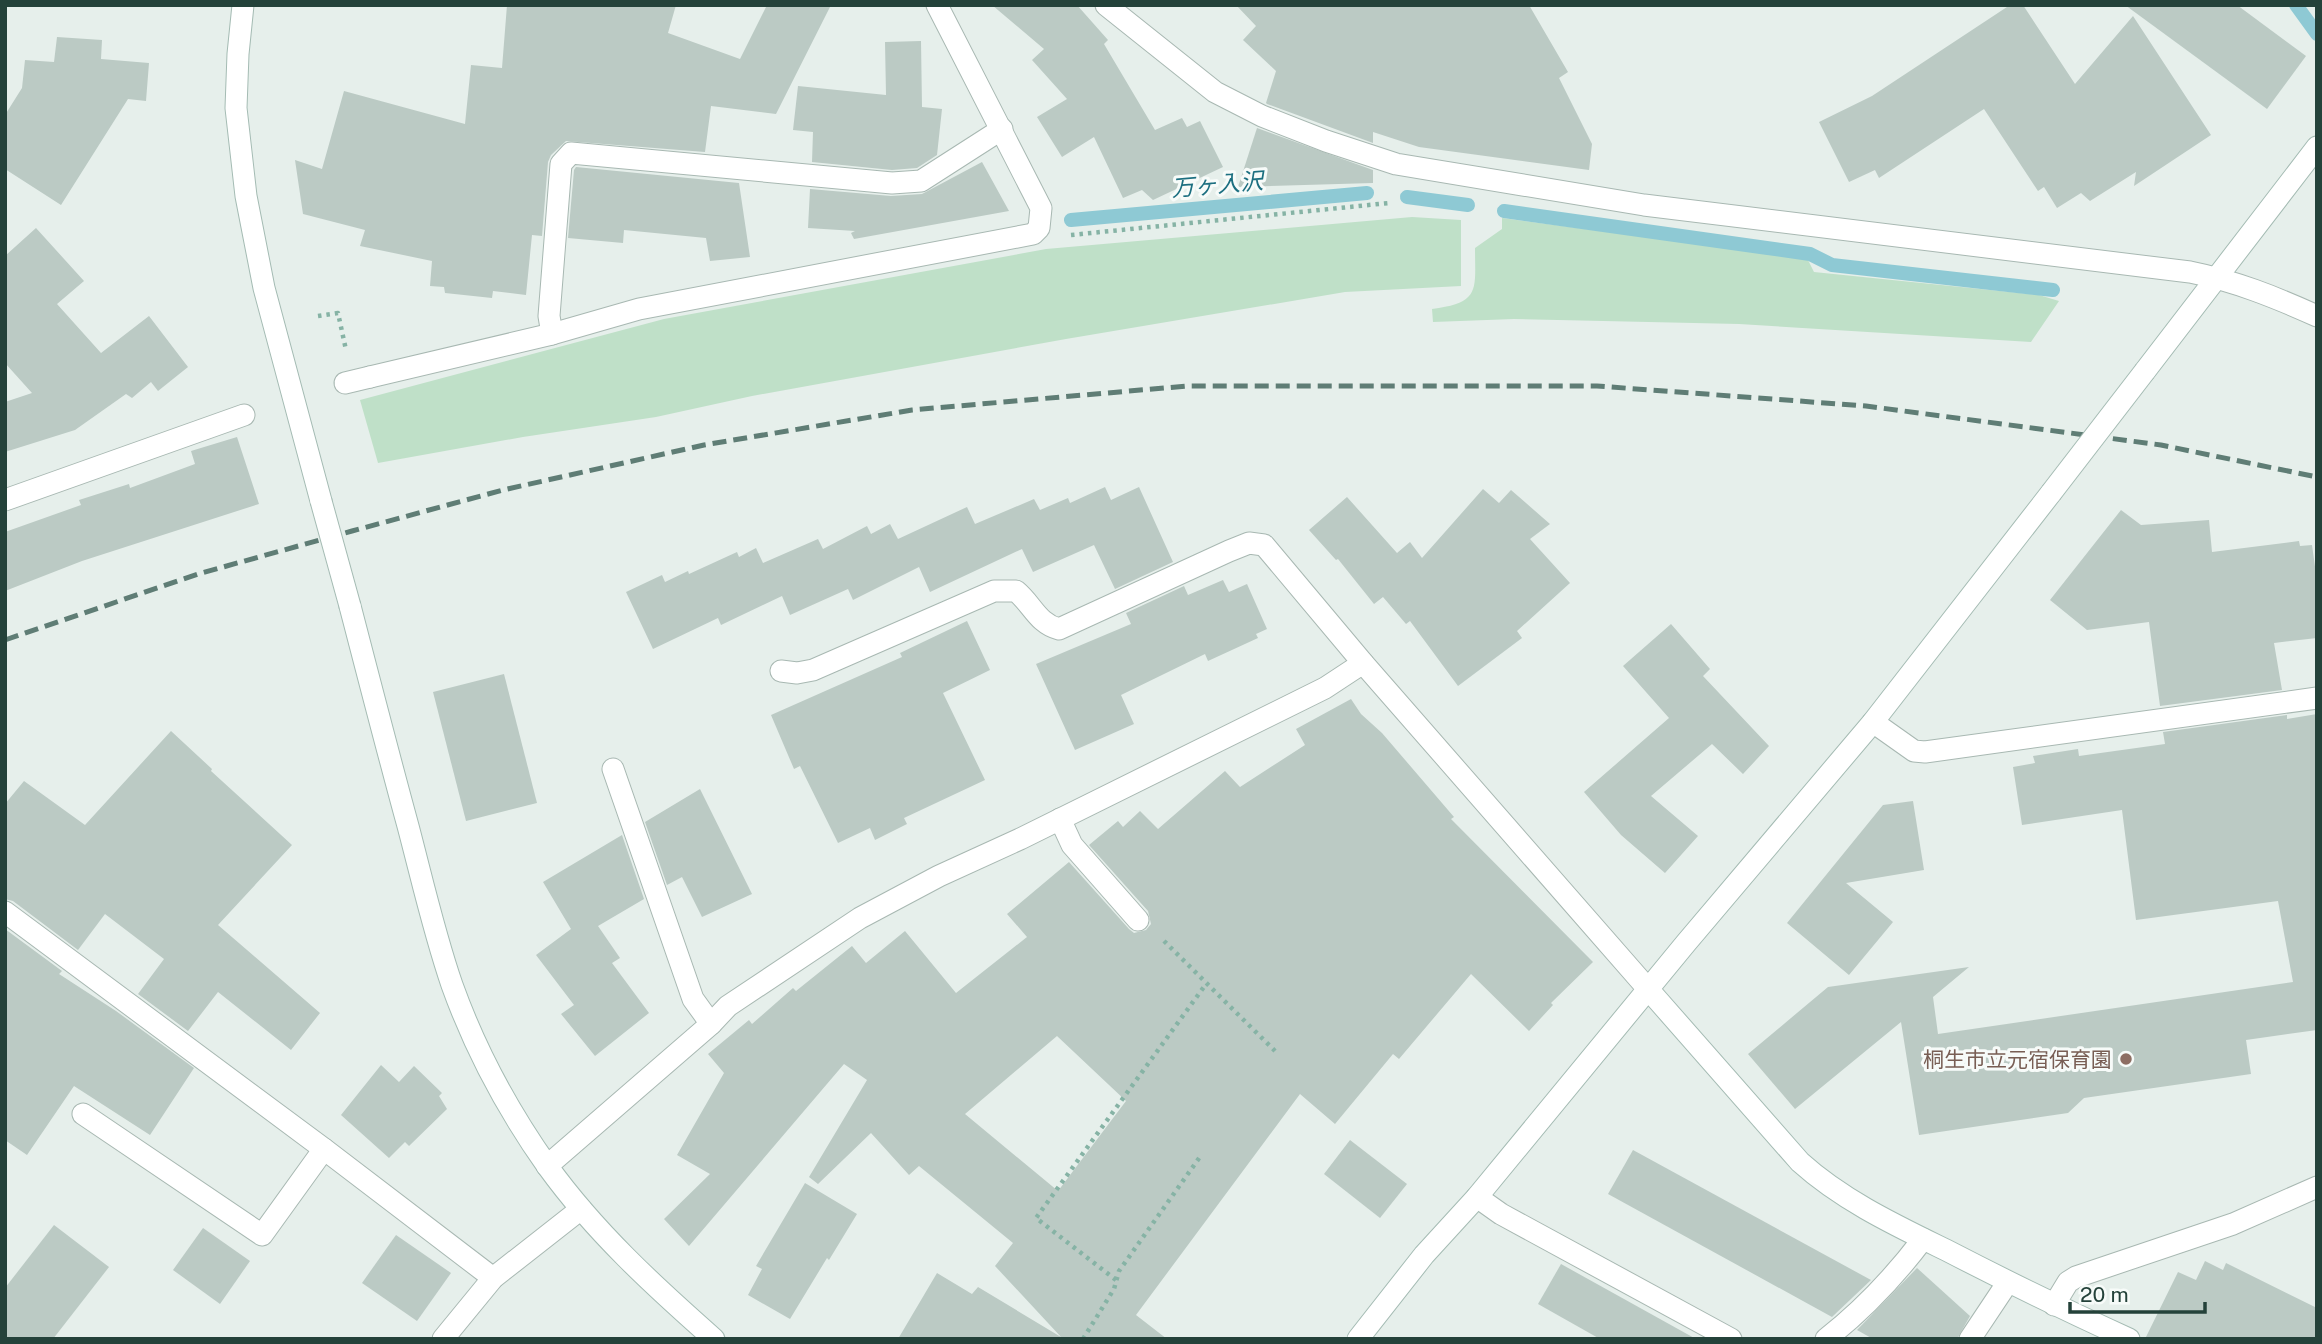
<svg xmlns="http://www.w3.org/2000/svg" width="2322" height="1344" font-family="'Public Sans','Noto Sans JP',sans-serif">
	<rect width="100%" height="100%" fill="#e6efeb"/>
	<g fill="#bfe0c8">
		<polygon points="1412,217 1461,220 1461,286 1345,292 1066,339 752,396 656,417 523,437 378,463 360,400 664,319 1046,249"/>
		<path d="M1502 218 1807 258 1814 272 2039 295 2059 301 2031 342 1739 324 1514 319 1433 322 1432 309C1481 303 1475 290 1475 248L1502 229Z"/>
	</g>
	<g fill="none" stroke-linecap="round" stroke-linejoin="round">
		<g stroke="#8ec9d4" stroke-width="14">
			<polyline points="2296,5 2317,34"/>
			<polyline points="1407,197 1468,205"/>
			<polyline points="1504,211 1810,254 1832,265 2053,290"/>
			<polyline points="1071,220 1367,193"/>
		</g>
	</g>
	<g fill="#bbcac4" fill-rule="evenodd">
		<polygon points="507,5 676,5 668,33 740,59 767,5 831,5 776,114 711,106 705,152 566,141 551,155 548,162 542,236 532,235 526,295 493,291 492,298 445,293 444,287 430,286 432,261 360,246 365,230 303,214 295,160 322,169 344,91 465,124 471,65 502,68"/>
		<polygon points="992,5 1077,5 1108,40 1104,44 1155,130 1182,118 1187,127 1200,121 1223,167 1153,200 1142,190 1123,198 1094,137 1062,157 1037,117 1067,99 1032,60 1044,49"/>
		<polygon points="1236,5 1529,5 1568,72 1559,78 1592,144 1589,170 1419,147 1373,132 1373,143 1267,104 1266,103 1276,71 1243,40 1256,26"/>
		<polygon points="2010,5 2023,5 2075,84 2133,16 2211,135 2134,186 2136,172 2090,201 2081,193 2057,208 2044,187 2038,191 1984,109 1879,178 1875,170 1849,182 1819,122 1872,96"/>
		<polygon points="2125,5 2237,5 2306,56 2267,109"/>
		<polygon points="57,37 102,40 101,59 149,63 146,101 128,99 61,205 5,169 5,115 22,88 25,60 54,62"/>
		<polygon points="921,41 922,107 942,109 937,155 917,168 892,170 812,162 813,132 793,130 798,86 886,95 885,42"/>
		<polygon points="1257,128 1373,170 1373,183 1238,187"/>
		<polygon points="982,162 1009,211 854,239 851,233 855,231 808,228 810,189 891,196 922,194"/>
		<polygon points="576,167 739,183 750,257 710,261 706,238 624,230 623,243 568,238 574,170"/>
		<polygon points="36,228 84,281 57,304 101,353 149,316 188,367 158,391 151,382 132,398 126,394 75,430 5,452 5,402 32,393 5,363 5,256"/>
		<polygon points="237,437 259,504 82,561 5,591 5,532 81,505 79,500 129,484 130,488 195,464 191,451"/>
		<polygon points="1105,487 1111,500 1139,487 1173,562 1115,589 1094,545 1033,572 1022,549 930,592 919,567 853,600 848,589 790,615 782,596 721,625 718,618 653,649 626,592 662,575 665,582 688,571 689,574 737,552 739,557 756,548 763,563 818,539 823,549 867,526 871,534 890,524 898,539 967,507 975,524 1034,499 1040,510 1068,498 1070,503"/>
		<polygon points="1483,489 1499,503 1511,490 1550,524 1530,539 1570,583 1517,631 1522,638 1458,686 1410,621 1406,624 1383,597 1374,604 1338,559 1336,560 1309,530 1347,497 1397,553 1410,542 1422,558"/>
		<polygon points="2121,510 2141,525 2209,520 2212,552 2299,541 2300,546 2312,545 2317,581 2317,638 2274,643 2282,690 2160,706 2149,622 2087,630 2050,600"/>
		<polygon points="1223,580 1229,592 1247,584 1267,629 1256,634 1258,638 1208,661 1205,654 1121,695 1134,724 1075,750 1036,664 1131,624 1126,613 1184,586 1188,595"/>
		<polygon points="967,621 990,670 943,693 985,780 904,818 907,824 875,840 870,828 838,843 800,766 794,769 771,715 902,657 900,653"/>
		<polygon points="1671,624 1710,669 1703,676 1769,746 1743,774 1712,744 1651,796 1698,836 1665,873 1621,835 1584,792 1669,718 1623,666"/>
		<polygon points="504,674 537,803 466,821 433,692"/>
		<path d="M1351 699 1361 714 1382 733 1454 817 1451 819 1593 962 1551 1003 1553 1005 1529 1031 1471 974 1399 1059 1393 1054 1335 1124 1300 1094 1136 1315 1167 1339H898L937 1273 972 1294 978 1287 1061 1337 995 1266 1013 1243 919 1166 909 1175 871 1133 818 1184 809 1177 867 1080 844 1064 689 1246 664 1219 710 1174 677 1155 724 1073 708 1054 749 1020 752 1024 793 988 796 991 852 946 866 963 905 931 956 993 1027 937 1007 914 1069 862 1129 929 1134 933 1146 930 1151 924 1148 911 1089 845 1118 821 1123 827 1140 811 1158 829 1225 771 1240 787 1305 745 1296 729ZM1057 1036 1126 1101 1058 1191 965 1114Z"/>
		<polygon points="2317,714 2317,1030 2246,1040 2251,1074 2084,1098 2068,1113 1919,1135 1901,1022 1795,1109 1748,1054 1828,987 1969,967 1933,997 1938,1034 2293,982 2278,901 2136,920 2122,810 2022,825 2013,767 2035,763 2033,756 2078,749 2079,756 2165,744 2163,732 2287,715 2287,719"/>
		<polygon points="171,731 212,769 211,771 292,845 218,925 320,1013 291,1050 218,992 188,1031 138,994 164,959 105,914 78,950 13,901 5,899 5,804 24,781 85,825"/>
		<polygon points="700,789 752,894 702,917 682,877 667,885 645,822"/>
		<polygon points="1913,801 1924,870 1846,883 1893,922 1849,975 1787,923 1883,805"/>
		<polygon points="622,835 644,899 598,926 620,958 612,963 649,1013 595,1056 561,1014 574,1005 536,955 571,929 543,882"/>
		<polygon points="5,929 62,971 59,974 116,1011 194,1068 150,1135 74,1086 27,1155 5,1140"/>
		<polygon points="381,1065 399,1082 414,1066 442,1093 439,1096 447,1109 409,1146 405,1142 389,1158 341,1115"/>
		<polygon points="1350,1140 1407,1184 1380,1218 1324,1174"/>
		<polygon points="1633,1150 1871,1280 1832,1317 1608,1194"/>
		<polygon points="805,1183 857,1214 829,1260 827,1258 790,1319 748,1295 762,1269 756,1266"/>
		<polygon points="54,1225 109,1267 53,1339 5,1339 5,1288"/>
		<polygon points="203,1228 250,1261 220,1304 173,1270"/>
		<polygon points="396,1235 451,1273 417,1321 362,1283"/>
		<polygon points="2205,1261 2223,1270 2226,1263 2317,1308 2317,1339 2145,1339 2178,1272 2196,1280"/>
		<polygon points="1561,1264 1696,1339 1600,1339 1538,1304"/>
		<polygon points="1917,1268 1970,1316 1957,1339 1873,1339 1857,1330"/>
	</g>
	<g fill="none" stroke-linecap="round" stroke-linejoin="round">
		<defs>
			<g id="lane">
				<polyline points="552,334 549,316 561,164 571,153 892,183 921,181 1002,129"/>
				<polyline points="345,383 370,377"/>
				<polyline points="5,500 244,415"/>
				<polyline points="1873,722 1914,751 1925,752 2317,698"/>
				<polyline points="613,769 693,999 711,1024"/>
				<polyline points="1060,819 1072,845 1138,920"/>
				<polyline points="5,912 324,1149 493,1278"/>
				<polyline points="83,1114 262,1235 324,1149"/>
				<polyline points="1477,1197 1501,1214 1731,1339"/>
				<path d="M1826 1339C1863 1310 1895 1276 1923 1239"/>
			</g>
			<g id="street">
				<path d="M1106 5 1215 92 1262 116 1326 141 1396 164 1644 205 2190 272C2235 281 2275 297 2317 316"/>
				<polyline points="370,377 552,334 639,309 1033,234 1039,228 1041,208 937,5"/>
				<path d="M781 671 797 673 813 670 994 591H1016C1032 604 1038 624 1059 629L1229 551 1249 543 1264 545 1363 663 1648 989"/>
				<polyline points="547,1166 711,1024 728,1006 860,918 939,876 1020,839 1325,688 1363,663"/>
				<polyline points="2054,1305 2068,1282 2076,1277 2233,1224 2317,1187"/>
				<polyline points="443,1339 493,1278 581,1209"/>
				<polyline points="1970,1339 2008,1282"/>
			</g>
			<g id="secondary">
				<polyline points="243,5 238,54 236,108 246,196 264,288 321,501"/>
				<polyline points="2145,371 2317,147"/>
				<path d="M350 606C369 679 388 753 408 826 422 879 434 933 452 985 475 1049 509 1112 548 1167 595 1232 654 1286 714 1339"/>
				<path d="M1648 989 1800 1162C1842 1200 1895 1225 1946 1250 2006 1281 2067 1311 2129 1339"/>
				<polyline points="1358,1339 1424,1255 1477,1197 1686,943 1873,722 2051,493"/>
			</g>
		</defs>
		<use href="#lane" stroke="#a8b8b2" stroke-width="23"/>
		<use href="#street" stroke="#a8b8b2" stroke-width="23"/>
		<use href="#secondary" stroke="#a4bbb3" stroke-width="23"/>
		<g stroke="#86b3a5" stroke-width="4.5" stroke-dasharray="3.5 5" stroke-linecap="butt">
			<polyline points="1071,235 1389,203"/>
			<polyline points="318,316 338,313 346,350"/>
			<polyline points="1164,941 1275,1051"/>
			<polyline points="1116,1280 1036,1218 1206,984"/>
			<polyline points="1083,1339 1114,1289 1119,1271 1202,1154"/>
		</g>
		<use href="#lane" stroke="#fff" stroke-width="21"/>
		<use href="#street" stroke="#fff" stroke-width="21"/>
		<use href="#secondary" stroke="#fff" stroke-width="21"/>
		<polyline stroke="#5f7d75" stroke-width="5" stroke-dasharray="14 7" stroke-linecap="butt" points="5,640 198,574 352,531 503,490 704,445 912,410 1187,386 1597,386 1866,406 2161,445 2317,477"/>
		<defs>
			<g id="secondary-bridge">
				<polyline points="2051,493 2145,371"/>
				<polyline points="321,501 350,606"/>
			</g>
		</defs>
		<use href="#secondary-bridge" stroke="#a4bbb3" stroke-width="23" stroke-linecap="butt"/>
		<use href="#secondary-bridge" stroke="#fff" stroke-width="21"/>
	</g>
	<circle fill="#8d6e63" stroke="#f7fbf9" stroke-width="2.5" cx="2126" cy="1059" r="7"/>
	<g text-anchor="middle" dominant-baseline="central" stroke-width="6" stroke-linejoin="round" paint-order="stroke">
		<g font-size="21" fill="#785e54" stroke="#f7fbf9" text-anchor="end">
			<text x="2112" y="1059">桐生市立元宿保育園</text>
		</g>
		<g font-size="23" font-style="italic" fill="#1c6f80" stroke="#f7fbf9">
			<text transform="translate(1217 184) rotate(-5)">万ヶ入沢</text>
		</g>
	</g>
	<rect width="2322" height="1344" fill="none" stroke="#24423a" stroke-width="14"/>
	<path d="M2070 1302v10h135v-10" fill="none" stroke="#24423a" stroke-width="3.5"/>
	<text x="2080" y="1302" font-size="21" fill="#24423a" stroke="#f7fbf9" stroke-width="5" paint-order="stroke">20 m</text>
</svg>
